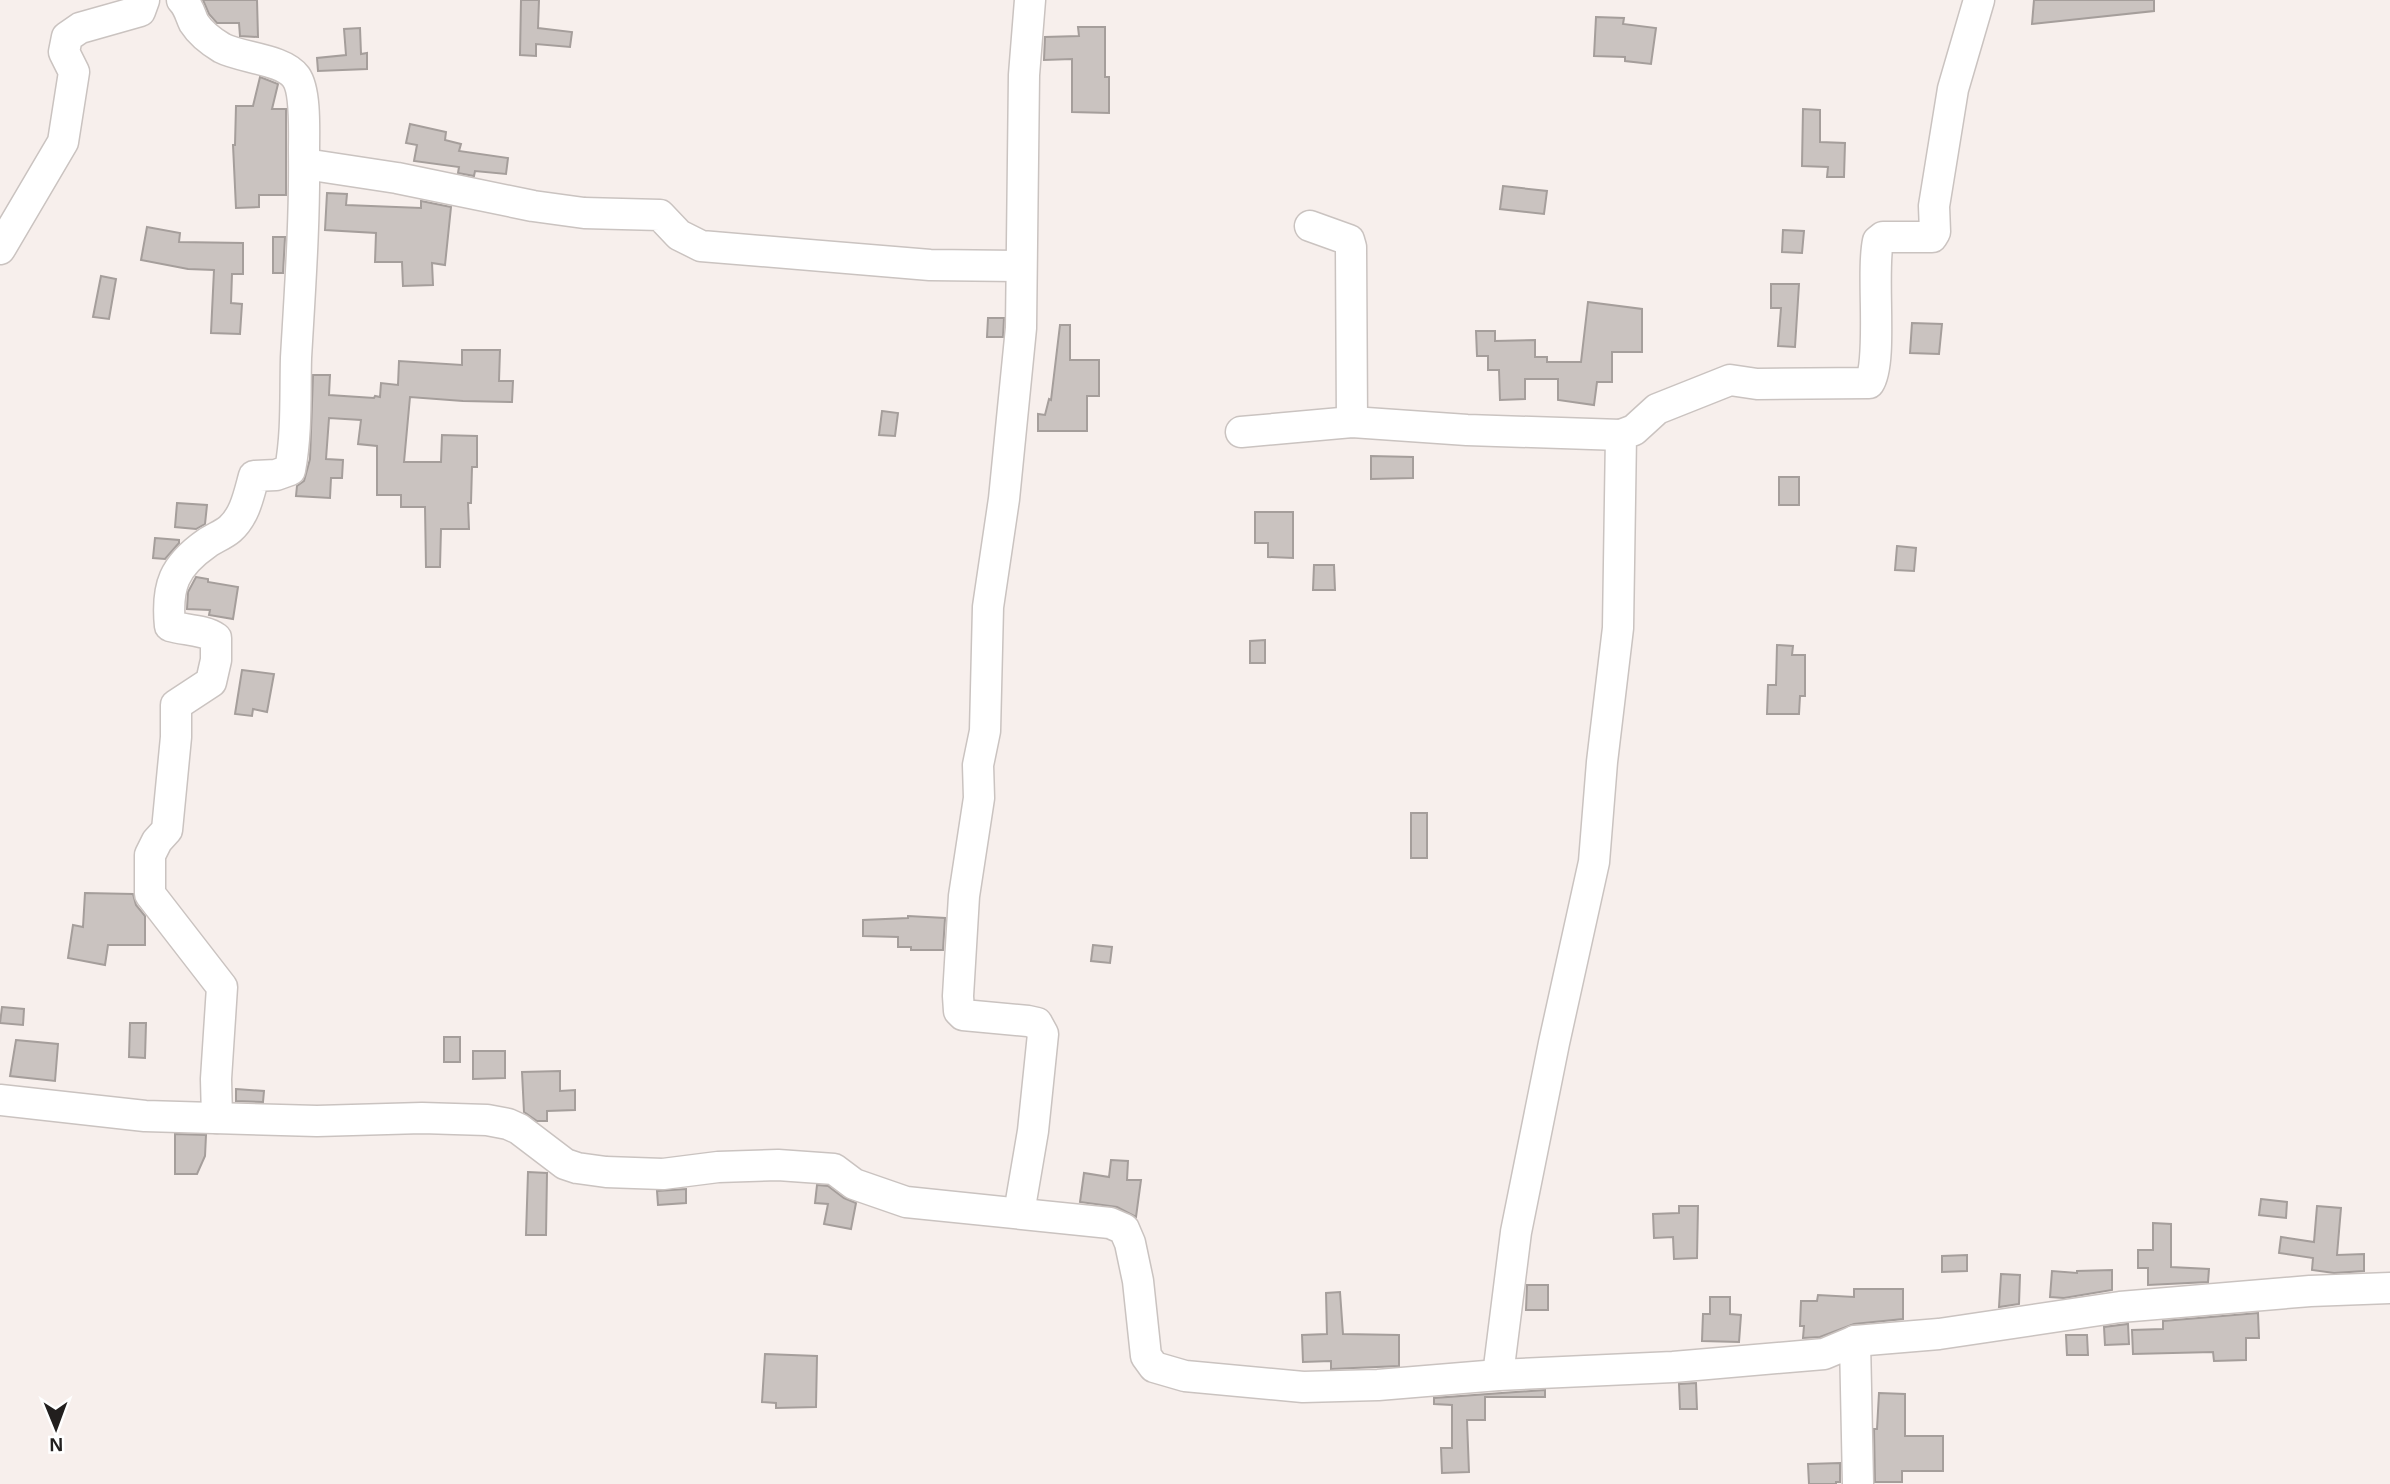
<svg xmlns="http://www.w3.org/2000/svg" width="2390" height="1484" font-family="Arial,sans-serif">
	<rect width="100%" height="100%" fill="#f7efec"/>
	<g fill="#cac3c0" stroke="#a59e9b" stroke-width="2">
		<polygon points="203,0 257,0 258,37 240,36 239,23 217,23 209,14"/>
		<polygon points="521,0 539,0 538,28 572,32 570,47 536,44 536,56 520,55"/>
		<polygon points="2034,0 2154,0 2154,11 2032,24"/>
		<polygon points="1596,17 1624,18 1623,24 1656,28 1651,64 1625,61 1625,57 1594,56"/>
		<polygon points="1078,27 1105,27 1105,77 1109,77 1109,113 1072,112 1072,59 1044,60 1045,37 1079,36"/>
		<polygon points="360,28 361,54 367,53 367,69 318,71 317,58 346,55 344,29"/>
		<polygon points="260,77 278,84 272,109 286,109 286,195 259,195 259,207 236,208 233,145 235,145 236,106 253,106"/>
		<polygon points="1803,109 1820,110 1820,142 1845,143 1844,177 1827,177 1828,167 1802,166"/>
		<polygon points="410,124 446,132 445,140 461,144 459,151 508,158 506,174 475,171 474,176 458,173 459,167 414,161 417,145 406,143"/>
		<polygon points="1503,186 1547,191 1544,214 1500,209"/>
		<polygon points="327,193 347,194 346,205 421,208 421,201 451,207 445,265 432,263 433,285 403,286 402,262 375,262 376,233 325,230"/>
		<polygon points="147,227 180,233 179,242 243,243 243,274 232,274 231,303 242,304 240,334 211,333 214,270 188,269 141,260"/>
		<polygon points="1783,230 1804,231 1802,253 1782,252"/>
		<polygon points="273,237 285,237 283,273 273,273"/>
		<polygon points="101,276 116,279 109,319 93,317"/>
		<polygon points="1771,284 1799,284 1795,347 1778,346 1781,308 1771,308"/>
		<polygon points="1588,302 1642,309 1642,352 1612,352 1612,382 1597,382 1594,405 1558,400 1558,379 1525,379 1525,399 1500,400 1499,370 1488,370 1488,356 1477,356 1476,331 1495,331 1495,341 1535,340 1535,357 1547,357 1547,362 1581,362"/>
		<polygon points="988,318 1004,318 1003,337 987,337"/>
		<polygon points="1912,323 1942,324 1939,354 1910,353"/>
		<polygon points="1060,325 1070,325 1070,360 1099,360 1099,396 1087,396 1087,431 1038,431 1038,414 1045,415 1049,399 1051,400"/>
		<polygon points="462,350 500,350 499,381 513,381 512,402 463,401 410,397 404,462 441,462 442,435 477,436 477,467 472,467 471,503 468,503 469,529 441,529 440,567 426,567 425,507 401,507 401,495 377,495 377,446 358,444 361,420 329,418 326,459 343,460 342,478 331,478 330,498 296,496 297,486 304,481 310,459 313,375 330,375 329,395 374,398 375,396 380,397 381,383 398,385 399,361 462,365"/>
		<polygon points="882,411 898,413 895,436 879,435"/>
		<polygon points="1371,456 1413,457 1413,478 1371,479"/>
		<rect x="1779" y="477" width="20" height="28"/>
		<polygon points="177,503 207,505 205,524 196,529 175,527"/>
		<polygon points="1255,512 1293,512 1293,558 1268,557 1268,543 1255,543"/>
		<polygon points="155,538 179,540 179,543 165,559 153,558"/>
		<polygon points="1897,546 1916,548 1914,571 1895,570"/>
		<polygon points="1314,565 1334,565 1335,590 1313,590"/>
		<polygon points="196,577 208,579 208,582 238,587 233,619 209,615 210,610 187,609 188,592"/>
		<polygon points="1265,640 1265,663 1250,663 1250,641"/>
		<polygon points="1777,645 1793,646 1792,655 1805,655 1805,696 1800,696 1799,714 1767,714 1768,685 1776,685"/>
		<polygon points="242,670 274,674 267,712 253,709 252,716 235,714"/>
		<rect x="1411" y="813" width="16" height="45"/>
		<polygon points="85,893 133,894 136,905 145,916 145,945 108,945 105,965 68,958 73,925 83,927"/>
		<polygon points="908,916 945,918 943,950 911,950 911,947 898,947 898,937 863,936 863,920 908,918"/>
		<polygon points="1093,945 1112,947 1110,963 1091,961"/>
		<polygon points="2,1007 24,1009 23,1025 0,1023"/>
		<polygon points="130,1023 146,1023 145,1058 129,1057"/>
		<rect x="444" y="1037" width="16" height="25"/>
		<polygon points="16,1040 58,1044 55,1081 10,1076"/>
		<polygon points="473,1051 505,1051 505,1078 473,1079"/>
		<polygon points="560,1071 560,1091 575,1090 575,1110 547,1111 547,1121 537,1121 524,1112 522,1072"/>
		<polygon points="236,1089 264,1091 263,1102 236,1101"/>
		<polygon points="175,1134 206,1135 205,1156 197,1174 175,1174"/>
		<polygon points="1111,1160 1128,1161 1127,1180 1141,1180 1136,1217 1117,1207 1080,1202 1084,1173 1109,1177"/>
		<polygon points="528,1172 547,1173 546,1235 526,1235"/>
		<polygon points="817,1185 828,1186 844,1198 856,1203 851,1229 824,1224 828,1204 815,1203"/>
		<polygon points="686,1189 686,1203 658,1205 657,1191"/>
		<polygon points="2261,1199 2287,1202 2286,1218 2259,1215"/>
		<polygon points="1679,1206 1698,1206 1697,1258 1674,1259 1673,1237 1654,1238 1653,1214 1679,1213"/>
		<polygon points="2317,1206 2341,1208 2337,1255 2364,1254 2364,1271 2334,1273 2312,1270 2313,1258 2279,1253 2281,1237 2314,1242"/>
		<polygon points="2153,1223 2171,1224 2171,1267 2209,1269 2208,1282 2148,1285 2148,1268 2138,1268 2138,1250 2153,1250"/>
		<polygon points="1967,1255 1967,1271 1942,1272 1942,1256"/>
		<polygon points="2112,1270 2112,1290 2064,1298 2050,1297 2052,1271 2077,1273 2077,1271"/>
		<polygon points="2001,1274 2020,1275 2019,1304 1999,1307"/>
		<polygon points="1527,1285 1548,1285 1548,1310 1526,1310"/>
		<polygon points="1854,1289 1903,1289 1903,1319 1854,1324 1820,1337 1803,1338 1804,1326 1800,1326 1801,1301 1817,1301 1818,1295 1854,1297"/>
		<polygon points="1340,1292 1343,1334 1399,1335 1399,1366 1331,1369 1331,1361 1303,1362 1302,1335 1327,1334 1326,1293"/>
		<polygon points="1710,1297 1730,1297 1730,1314 1741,1315 1739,1342 1702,1341 1703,1314 1710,1314"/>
		<polygon points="2258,1313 2259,1338 2246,1338 2246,1360 2214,1361 2213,1352 2133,1354 2132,1330 2163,1329 2163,1321"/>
		<polygon points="2128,1324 2129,1344 2105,1345 2104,1327"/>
		<polygon points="2066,1335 2087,1335 2088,1355 2067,1355"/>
		<polygon points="765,1354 817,1356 816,1407 776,1408 776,1403 762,1402"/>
		<polygon points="1696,1383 1697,1409 1680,1409 1679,1384"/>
		<polygon points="1545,1390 1545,1397 1485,1397 1485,1420 1467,1420 1469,1472 1442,1473 1441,1448 1452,1448 1452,1405 1434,1404 1434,1398"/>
		<polygon points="1879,1393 1905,1394 1905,1436 1943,1436 1943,1471 1902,1471 1902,1482 1875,1482 1874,1429 1877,1429"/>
		<polygon points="1840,1463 1840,1482 1836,1482 1836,1484 1809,1484 1808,1464"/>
	</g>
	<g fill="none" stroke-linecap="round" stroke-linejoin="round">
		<defs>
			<g id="minor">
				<path d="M182 0C189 7 190 15 194 23 201 34 212 42 222 48 241 58 283 59 296 77 306 91 304 133 304 150 305 220 300 289 296 358 295 395 297 433 290 470L276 475 254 476C249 494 245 516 230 529 223 535 214 538 207 543 174 566 166 586 170 626 184 630 205 630 216 638V660L211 682 176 705V737L167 830 157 841 150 855V894L222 987 216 1079 217 1118"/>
				<polyline points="305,164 397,178 533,206 584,213 660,215 679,235 701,246 930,265 1021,266"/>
				<polyline points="1310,226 1349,240 1351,247 1352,422"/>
				<polyline points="0,249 63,142 74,72 64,52 67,37 80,28 140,11 144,0"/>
				<polyline points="1241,432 1352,422 1467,430 1621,435"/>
				<polyline points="0,1100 145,1116 317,1121 422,1118 487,1120 508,1124 519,1129 565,1164 577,1168 606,1172 663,1174 718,1167 778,1165 834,1169 854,1184 906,1202 1110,1223 1124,1229 1130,1243 1138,1281 1146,1356 1154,1367 1185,1376 1303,1387 1378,1385 1498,1375 1673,1367 1824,1354 1855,1341 1858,1484"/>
				<polyline points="1019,1213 1033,1131 1043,1034 1037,1023 1028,1021 963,1015 959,1011 958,996 964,896 979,798 978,765 985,731 988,607 1004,499 1021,328 1024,75 1030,0"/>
				<polyline points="1855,1341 1939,1334 2120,1307 2310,1291 2390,1288"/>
				<path d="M1498 1375 1516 1232 1554 1043 1594 862 1602 762 1618 628 1621 435 1634 430 1657 409 1730 380 1757 384 1869 383C1883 362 1871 274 1878 241L1883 237H1932L1935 232 1934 206 1953 89 1979 0"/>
			</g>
		</defs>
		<use href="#minor" stroke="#cac3c0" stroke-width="33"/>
		<use href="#minor" stroke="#fff" stroke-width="30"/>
	</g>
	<g transform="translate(56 1428) rotate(179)" stroke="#ffffff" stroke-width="5" paint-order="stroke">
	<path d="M0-5L12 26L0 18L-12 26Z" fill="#221f1e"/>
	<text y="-10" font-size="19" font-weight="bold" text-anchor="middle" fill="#221f1e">N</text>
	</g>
</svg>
